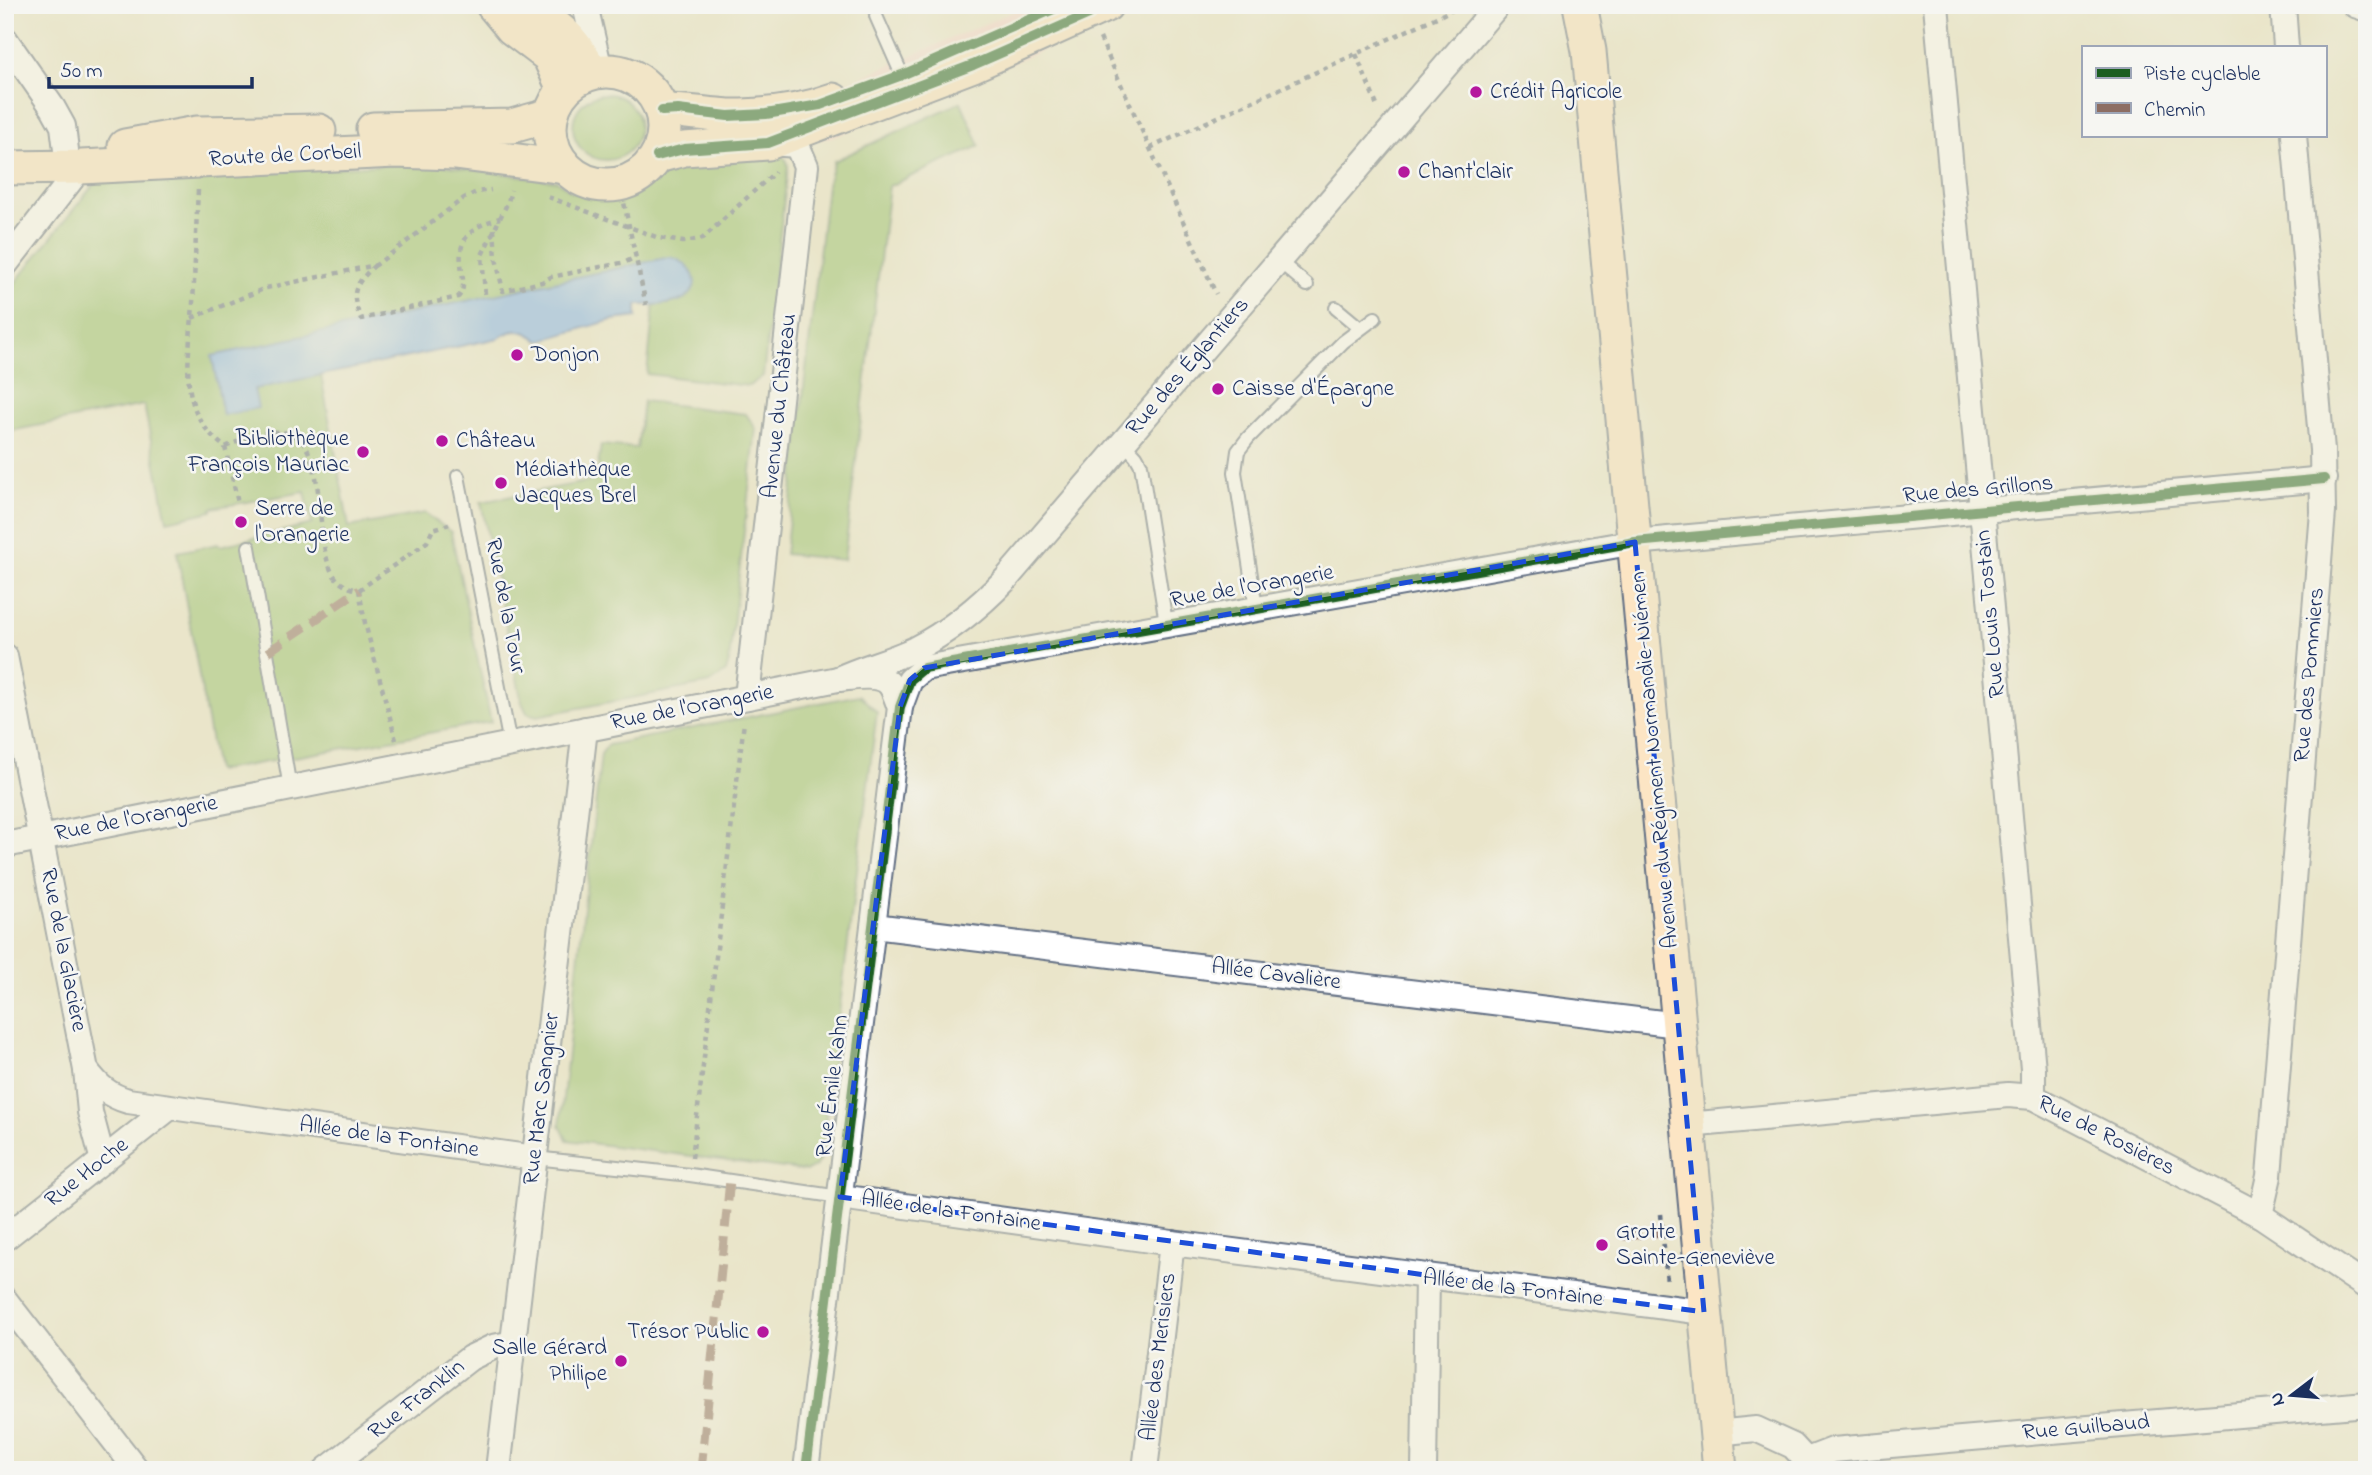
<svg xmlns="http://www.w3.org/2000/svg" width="2372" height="1475" font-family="'Indie Flower',sans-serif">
	<rect width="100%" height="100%" fill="#f6f6f2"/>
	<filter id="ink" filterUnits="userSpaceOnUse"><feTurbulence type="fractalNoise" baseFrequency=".0143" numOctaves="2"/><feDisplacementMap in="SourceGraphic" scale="14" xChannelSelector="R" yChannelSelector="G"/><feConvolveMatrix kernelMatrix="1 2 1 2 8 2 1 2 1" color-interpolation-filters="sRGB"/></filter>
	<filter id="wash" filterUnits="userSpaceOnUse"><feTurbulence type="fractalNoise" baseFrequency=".00686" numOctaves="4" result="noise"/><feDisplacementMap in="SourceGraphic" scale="28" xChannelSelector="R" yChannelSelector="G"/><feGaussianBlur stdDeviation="1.57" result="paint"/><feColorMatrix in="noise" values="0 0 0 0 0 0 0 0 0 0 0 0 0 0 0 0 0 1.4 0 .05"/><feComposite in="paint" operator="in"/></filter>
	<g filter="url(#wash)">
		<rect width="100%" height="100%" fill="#eae5ca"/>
		<polygon fill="#f7d0cb" points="1029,5 1151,5 836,136 795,145 666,141 668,127 771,100 808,93 857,79"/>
		<g fill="#97c16e" stroke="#597866" stroke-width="2">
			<circle cx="606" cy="127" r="33"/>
			<polygon points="961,102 980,146 889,186 844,560 785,554 827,185 834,161"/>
			<polygon points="777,150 787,161 788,167 763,376 749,386 647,374 654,304 669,304 686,298 672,257 212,356 223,415 253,389 321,375 349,527 425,513 451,532 491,722 216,771 177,552 218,544 220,546 312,524 305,492 212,508 212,511 167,521 144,405 5,432 5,295 99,178 427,163 557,181 571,191 590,197 623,196 641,189 679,161"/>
			<polygon points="643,401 746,414 756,429 729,661 726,672 710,683 537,716 527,713 522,703 481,502 596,480 601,445 637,448"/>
			<polygon points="859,695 877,712 821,1157 815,1167 807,1171 567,1140 560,1125 601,754 608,745"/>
		</g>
		<path fill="#81b2ed" stroke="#4e70a6" stroke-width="2" d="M670 257C692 262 707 288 681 300 668 306 652 304 637 305V317L612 320 539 341C526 329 513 327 499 338L254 389 258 408 223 415 212 356Z"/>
	</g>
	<g filter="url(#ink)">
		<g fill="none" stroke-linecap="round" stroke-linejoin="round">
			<defs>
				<g id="service">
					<polyline points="876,16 902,75"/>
					<polyline points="1279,261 1307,285"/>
					<polyline points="1336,308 1360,328"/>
					<polyline points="1123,442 1136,456 1141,465 1166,623"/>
					<polyline points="458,476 510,744"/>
					<polyline points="249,547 290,788"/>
					<polyline points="1256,608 1235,472 1238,451 1248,438 1343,342 1375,318"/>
					<polyline points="535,1158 690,1175 840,1197"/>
				</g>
				<g id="minor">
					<polyline points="585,5 600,70"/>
					<polyline points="1936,5 2033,1069 2033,1097"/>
					<polyline points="2283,5 2286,47"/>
					<polyline points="2355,5 2367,9"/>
					<polyline points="5,39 53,108 63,126 66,150"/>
					<polyline points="5,265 81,167"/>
					<polyline points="5,656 86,1070 90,1112 103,1161"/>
					<path d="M838 679C863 667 890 661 915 649 950 631 979 607 1006 579L1498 5"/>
					<polyline points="747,697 806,166 797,145 769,143"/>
					<path d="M5 845 838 679C853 678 882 671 891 686 895 692 897 701 900 707"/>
					<polyline points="874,926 1678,1025"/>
					<path d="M86 1070C99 1087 108 1095 128 1101L535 1158"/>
					<polyline points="1688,1125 2008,1095 2033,1097 2260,1215 2367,1287"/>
					<polyline points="840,1197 1172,1243 1704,1312"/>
					<polyline points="2260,1215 2269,1176 2323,512 2322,450 2294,135"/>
					<polyline points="5,1238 169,1108"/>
					<polyline points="5,1300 137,1470"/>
					<polyline points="1716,1433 1756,1429 1793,1446 1815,1470"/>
					<polyline points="1807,1460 1833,1450 2367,1404"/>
					<polyline points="326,1470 470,1358 493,1347 514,1343"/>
					<polyline points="498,1470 585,729"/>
					<polyline points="806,1470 900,707 910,680 924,668 1635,542 2324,479"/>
					<polyline points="1145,1470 1172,1243"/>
					<polyline points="1424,1470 1427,1277"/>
				</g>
				<g id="secondary">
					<polyline points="493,5 512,28 549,56 564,89"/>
					<path d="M524 5C532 14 542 17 552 24 570 36 581 54 592 72"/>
					<polyline points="1580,5 1589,51 1720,1470"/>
					<circle cx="607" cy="128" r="57"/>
					<path d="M662 111C685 110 706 115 729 116 762 116 801 112 833 100"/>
					<polyline points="373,129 512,126 551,115"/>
					<polyline points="125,146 197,133 319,131"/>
					<polyline points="657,156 684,149 768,143 973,65 1106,5"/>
					<polyline points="5,168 81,167 395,151 455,153 565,167"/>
				</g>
			</defs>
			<use href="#service" stroke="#636f84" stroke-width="16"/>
			<use href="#minor" stroke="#636f84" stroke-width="28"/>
			<use href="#secondary" stroke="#636f84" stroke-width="37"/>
			<g stroke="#636f84" stroke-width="4.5" stroke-dasharray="5 5" stroke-linecap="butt">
				<polyline points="1100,38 1216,294"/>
				<polyline points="1356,54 1378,108"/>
				<polyline points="1150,148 1461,6"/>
				<polyline points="620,184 646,305"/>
				<path d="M198 190C196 228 195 265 193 303 190 358 174 409 225 447 242 440 263 430 282 432 334 436 309 546 336 578 342 586 350 588 359 590L365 623 397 744"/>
				<polyline points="548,197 659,238 683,242 702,239 775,172"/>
				<polyline points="494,229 496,258 503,291 542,282 551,277 626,262 636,257"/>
				<path d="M375 265C355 285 349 291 361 319L458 297C477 279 432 237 500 218"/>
				<polyline points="485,294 482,255 508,202 511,190"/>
				<polyline points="192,318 266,288 376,265 464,198 477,192 491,190"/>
				<polyline points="225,447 238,503"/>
				<polyline points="359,590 427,542 433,529 449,524"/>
				<polyline points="692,1158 744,722"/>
				<polyline points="1661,1214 1667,1282"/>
			</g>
			<use href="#service" stroke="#fff" stroke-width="12"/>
			<use href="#minor" stroke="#fff" stroke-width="24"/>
			<use href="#secondary" stroke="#fce5c4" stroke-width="33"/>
			<g stroke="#8d6e63" stroke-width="9" stroke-dasharray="18 9" stroke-linecap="butt">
				<polyline points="268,652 359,590"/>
				<polyline points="1623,1236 1663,1232"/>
				<polyline points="701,1470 730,1180"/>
			</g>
			<defs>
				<g id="cycleway">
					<polyline points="662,111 678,110 728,116 766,114 820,105 902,75 1063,5"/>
					<polyline points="657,156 684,149 768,143 973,65 1089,14"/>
					<polyline points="806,1470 900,707 910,680 924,668 1635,542 2324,479"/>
				</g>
			</defs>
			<use href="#cycleway" stroke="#f6f6f2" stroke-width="15"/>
			<use href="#cycleway" stroke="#1b5e20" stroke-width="10"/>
		</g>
	</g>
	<path d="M0 0H2372V1475H0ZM1635 542 1704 1312 840 1197 900 707 910 680 924 668Z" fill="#eae5ca" fill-opacity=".55" fill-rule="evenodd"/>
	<path fill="none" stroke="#1d4ed8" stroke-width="5" stroke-dasharray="14 9" stroke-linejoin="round" d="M1635 542 1704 1312 840 1197 900 707 910 680 924 668Z"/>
	<g fill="#b5179e" stroke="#f6f6f2" stroke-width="2.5">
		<circle cx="1476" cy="92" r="7"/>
		<circle cx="1404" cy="172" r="7"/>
		<circle cx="517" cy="355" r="7"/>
		<circle cx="1218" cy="389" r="7"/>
		<circle cx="442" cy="441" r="7"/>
		<circle cx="363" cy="452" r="7"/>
		<circle cx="501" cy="483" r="7"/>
		<circle cx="241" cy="522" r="7"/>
		<circle cx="1602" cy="1245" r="7"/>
		<circle cx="763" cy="1332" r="7"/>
		<circle cx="621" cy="1361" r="7"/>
	</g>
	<g text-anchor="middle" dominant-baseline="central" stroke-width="5" stroke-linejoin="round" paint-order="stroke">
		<g font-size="23" fill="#1b2f5e" stroke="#f6f6f2" text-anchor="start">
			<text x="1490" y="92">Crédit Agricole</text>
			<text x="1418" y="172">Chant'clair</text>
			<text x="531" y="355">Donjon</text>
			<text x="1232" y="389">Caisse d'Épargne</text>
			<text x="349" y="439" text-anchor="end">Bibliothèque<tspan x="349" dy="26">François Mauriac</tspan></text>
			<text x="456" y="441">Château</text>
			<text x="515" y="470">Médiathèque<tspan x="515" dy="26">Jacques Brel</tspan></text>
			<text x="255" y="509">Serre de<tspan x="255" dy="26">l'Orangerie</tspan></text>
			<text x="1616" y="1232">Grotte<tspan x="1616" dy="26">Sainte-Geneviève</tspan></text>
			<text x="749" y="1332" text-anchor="end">Trésor Public</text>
			<text x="607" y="1348" text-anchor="end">Salle Gérard<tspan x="607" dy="26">Philipe</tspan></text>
		</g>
		<g font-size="23" fill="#1b2f5e" stroke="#f6f6f2">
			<text transform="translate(285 156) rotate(-3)">Route de Corbeil</text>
			<text transform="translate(1188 367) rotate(-49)">Rue des Églantiers</text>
			<text transform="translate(780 406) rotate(-84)">Avenue du Château</text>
			<text transform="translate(1978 490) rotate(-5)">Rue des Grillons</text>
			<text transform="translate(1252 587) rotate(-10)">Rue de l'Orangerie</text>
			<text transform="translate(505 606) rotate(79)">Rue de la Tour</text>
			<text transform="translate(1991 614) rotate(-95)">Rue Louis Tostain</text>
			<text transform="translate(2310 675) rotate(-85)">Rue des Pommiers</text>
			<text transform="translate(692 708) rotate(-11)">Rue de l'Orangerie</text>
			<text transform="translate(1655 760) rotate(-95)">Avenue du Régiment Normandie-Niémen</text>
			<text transform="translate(136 819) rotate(-11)">Rue de l'Orangerie</text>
			<text transform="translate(63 950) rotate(79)">Rue de la Glacière</text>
			<text transform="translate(1276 975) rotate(7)">Allée Cavalière</text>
			<text transform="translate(833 1086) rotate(-83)">Rue Émile Kahn</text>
			<text transform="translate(542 1099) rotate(-83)">Rue Marc Sangnier</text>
			<text transform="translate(2106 1136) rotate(27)">Rue de Rosières</text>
			<text transform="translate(389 1138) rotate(8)">Allée de la Fontaine</text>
			<text transform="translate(87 1173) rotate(-38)">Rue Hoche</text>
			<text transform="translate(951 1212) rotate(8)">Allée de la Fontaine</text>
			<text transform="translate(1513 1289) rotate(7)">Allée de la Fontaine</text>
			<text transform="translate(1159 1357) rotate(-83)">Allée des Merisiers</text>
			<text transform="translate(417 1400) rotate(-38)">Rue Franklin</text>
			<text transform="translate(2086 1428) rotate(-5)">Rue Guilbaud</text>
		</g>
	</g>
	<rect width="2372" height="1475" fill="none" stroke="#f6f6f2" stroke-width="28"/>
	<rect x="2082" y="46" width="245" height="91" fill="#f6f6f2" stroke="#9ea6b7" stroke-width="2"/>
	<rect x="2096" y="68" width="35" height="10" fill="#1b5e20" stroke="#9ea6b7" stroke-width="2"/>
	<text x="2144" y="80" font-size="21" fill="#1b2f5e">Piste cyclable</text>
	<rect x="2096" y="103" width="35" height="10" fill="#8d6e63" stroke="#9ea6b7" stroke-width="2"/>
	<text x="2144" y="116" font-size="21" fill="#1b2f5e">Chemin</text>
	<g transform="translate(2292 1395) rotate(254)" stroke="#f6f6f2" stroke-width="5" paint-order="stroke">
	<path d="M0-5L12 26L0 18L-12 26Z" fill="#1b2f5e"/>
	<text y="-10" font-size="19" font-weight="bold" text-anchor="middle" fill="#1b2f5e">N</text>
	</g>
	<path d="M49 77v10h203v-10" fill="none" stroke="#1b2f5e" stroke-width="3.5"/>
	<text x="60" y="77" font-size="21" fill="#1b2f5e" stroke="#f6f6f2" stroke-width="5" paint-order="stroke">50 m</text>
</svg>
